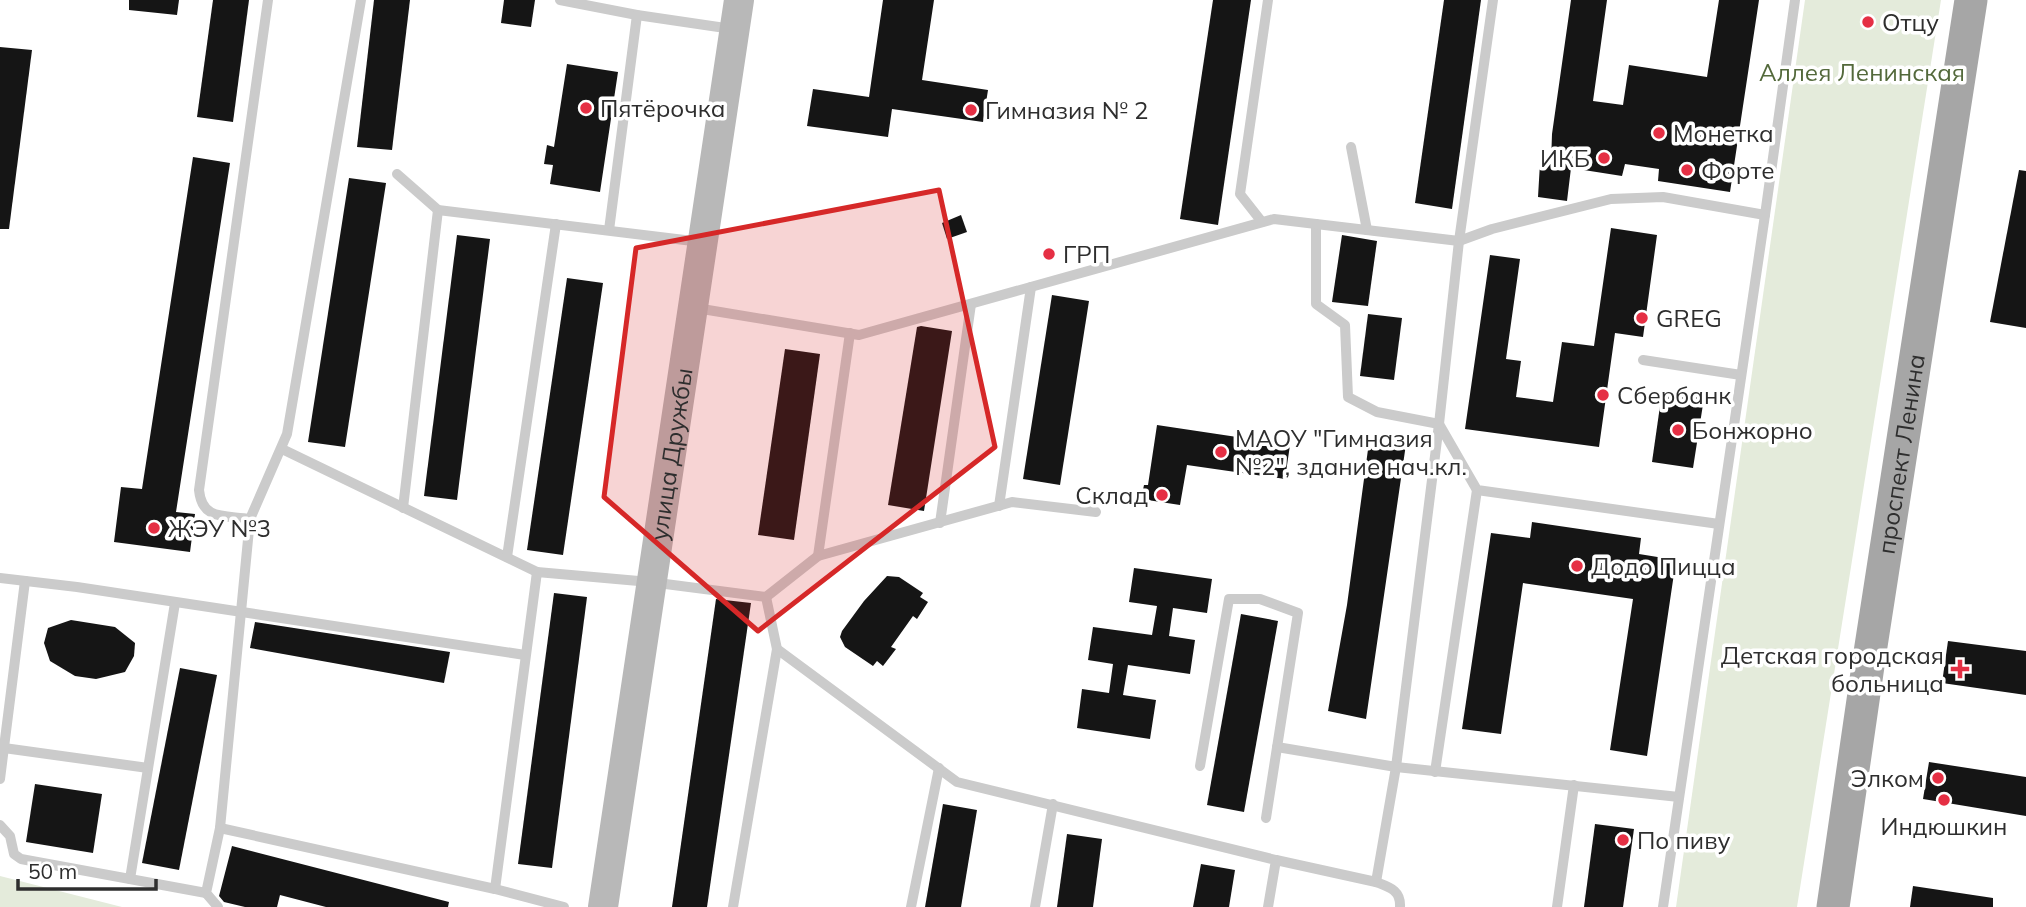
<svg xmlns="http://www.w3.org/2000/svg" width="2026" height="907" font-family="Mulish,sans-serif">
	<rect width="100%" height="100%" fill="#fff"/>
	<g fill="#e4ebdb">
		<polygon points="1805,0 1941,0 1797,907 1676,907"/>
		<polygon points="0,876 122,907 0,907"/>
	</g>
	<g fill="#151515">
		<polygon points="129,0 179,0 177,15 129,10"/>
		<polygon points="213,0 249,0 233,122 197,117"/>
		<polygon points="374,0 410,0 392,150 357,147"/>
		<polygon points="504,0 535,0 531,27 501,23"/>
		<polygon points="883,0 934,0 922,80 988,90 983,122 892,109 888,137 807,126 813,89 869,97"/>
		<polygon points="1213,0 1251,0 1218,225 1180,219"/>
		<polygon points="1444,0 1481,0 1452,209 1415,203"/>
		<polygon points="1571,0 1607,0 1593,101 1623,105 1629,65 1707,77 1719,0 1759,0 1730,192 1658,181 1659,169 1625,164 1622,176 1571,168 1567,201 1538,197 1540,163 1551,163 1552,134"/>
		<polygon points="0,47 32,50 9,229 0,229"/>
		<polygon points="567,64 618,72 600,192 550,184 553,165 544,164 547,145 554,147"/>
		<polygon points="193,157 230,163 176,512 195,514 190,552 114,542 121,487 142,489"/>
		<polygon points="2019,170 2026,171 2026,328 1990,322"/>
		<polygon points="349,178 386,183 345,447 308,442"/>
		<polygon points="961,215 967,232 947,239 942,223"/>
		<polygon points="1611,228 1657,235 1643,337 1615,333 1599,447 1465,429 1490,255 1520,259 1506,359 1521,361 1516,397 1553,402 1562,342 1594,346"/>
		<polygon points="457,235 490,239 457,500 424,496"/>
		<polygon points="1342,235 1377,241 1368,306 1332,302"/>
		<polygon points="567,278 603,283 563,555 527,550"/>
		<polygon points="1052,295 1089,301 1060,485 1023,479"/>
		<polygon points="1368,314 1402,318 1394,380 1360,376"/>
		<polygon points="921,326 952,331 924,511 888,505 917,327"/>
		<polygon points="785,349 820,354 794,540 758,535"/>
		<polygon points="1662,392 1704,398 1693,468 1652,462"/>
		<polygon points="1157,425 1290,445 1285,479 1187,465 1180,505 1141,499 1144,485 1148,485"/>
		<polygon points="1369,442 1406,444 1366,719 1328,711 1347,605"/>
		<polygon points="1532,522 1641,538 1639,554 1676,560 1647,756 1610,750 1633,599 1523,583 1501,734 1462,729 1491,533 1530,538"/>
		<polygon points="1134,568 1212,579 1207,613 1173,608 1169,636 1195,640 1190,674 1128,665 1123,695 1156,700 1150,739 1077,728 1082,689 1109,693 1113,664 1088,660 1093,627 1152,635 1157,606 1129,602"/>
		<polygon points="887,576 899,577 923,593 920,597 928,602 917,619 913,616 891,647 896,649 883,666 877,661 873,666 845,647 840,637 842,631 864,601"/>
		<polygon points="554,593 587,597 552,868 518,864"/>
		<polygon points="716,599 751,603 707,907 672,907"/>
		<polygon points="1241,614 1278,621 1244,812 1207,805"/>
		<polygon points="71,620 115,627 135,643 134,656 125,672 96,679 75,676 50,661 44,643 48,628"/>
		<polygon points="255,622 450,652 444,683 250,648"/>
		<polygon points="1948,641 2026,651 2026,695 1942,683"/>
		<polygon points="180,668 217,675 179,870 142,863"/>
		<polygon points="1929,762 2026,777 2026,816 1923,799"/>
		<polygon points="35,784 102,794 93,853 26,842"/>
		<polygon points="943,804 977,810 961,907 925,907"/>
		<polygon points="1595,824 1634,829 1623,907 1584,907"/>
		<polygon points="1067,834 1102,839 1093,907 1057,907"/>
		<polygon points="232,846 449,902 448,907 326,907 280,895 277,907 245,907 224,902 219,896"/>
		<polygon points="1201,864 1235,870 1229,907 1193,907"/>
		<polygon points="1913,886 1993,898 1993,907 1910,907"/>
	</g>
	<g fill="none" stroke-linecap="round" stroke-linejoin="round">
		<g stroke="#cbcbcb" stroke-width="10">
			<polyline points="560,0 637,15 732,29"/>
			<polyline points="1351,147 1367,230"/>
			<polyline points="397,174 438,210 701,242"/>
			<polyline points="1262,222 1240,194 1268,0"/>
			<polyline points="1316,224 1316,304 1345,325 1348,397 1377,412 1439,424 1477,490 1719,524"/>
			<polyline points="609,230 637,15"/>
			<polyline points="696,308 859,335 1274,219 1459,241 1492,229 1611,199 1663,197 1765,215"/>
			<polyline points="1643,360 1741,375"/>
			<polyline points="282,449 537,572"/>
			<polyline points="999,506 1031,287"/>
			<polyline points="403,508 438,210"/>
			<path d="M250 519C225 515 202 521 199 490L268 0"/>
			<polyline points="940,523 971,304"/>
			<polyline points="818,556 850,333"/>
			<polyline points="507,557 556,224"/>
			<polyline points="0,578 77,587 525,655"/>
			<polyline points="766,597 818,556 1012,502 1096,512"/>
			<polyline points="1277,747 1396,767 1439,424 1459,241 1493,0"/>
			<polyline points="4,748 148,768"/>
			<polyline points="1200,766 1229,599 1260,599 1298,613 1266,818"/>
			<polyline points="1435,772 1477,490"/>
			<polyline points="0,779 25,581"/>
			<polyline points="0,825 10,836 14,854 21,859 206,893"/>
			<polyline points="220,828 495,889 564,907"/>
			<polyline points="1276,860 1376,882 1396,767 1679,797"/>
			<polyline points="130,879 175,603"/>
			<path d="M1376 882C1389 887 1401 890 1400 907"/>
			<polyline points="495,889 537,572 650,582 766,597 777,649 957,782 1276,860 1268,907"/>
			<polyline points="218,907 206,893 220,828 250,519 287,434 361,0"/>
			<polyline points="733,907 777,649"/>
			<polyline points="911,907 939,768"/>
			<polyline points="1035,907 1053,804"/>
			<polyline points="1557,907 1574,785"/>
			<polyline points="1663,907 1765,215 1795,0"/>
		</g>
		<path stroke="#b8b8b8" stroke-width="30" id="s1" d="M603 907 739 0"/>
		<path stroke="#a6a6a6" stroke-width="33" id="s2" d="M1833 907 1869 659 1971 0"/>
	</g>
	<path fill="#d62828" fill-opacity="0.2" stroke="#d62828" stroke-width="5" stroke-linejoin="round" d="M939 190 995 447 758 631 604 497 636 248Z"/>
	<g fill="#e52f44" stroke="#fff" stroke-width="2.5">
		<circle cx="1868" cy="22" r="7"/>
		<circle cx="586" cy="108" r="7"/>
		<circle cx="971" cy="110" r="7"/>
		<circle cx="1659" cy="133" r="7"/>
		<circle cx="1604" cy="158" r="7"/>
		<circle cx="1687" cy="170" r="7"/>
		<circle cx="1049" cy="254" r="7"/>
		<circle cx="1642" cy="318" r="7"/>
		<circle cx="1603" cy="395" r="7"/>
		<circle cx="1678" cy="430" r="7"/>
		<circle cx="1221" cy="452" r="7"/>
		<circle cx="1162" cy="495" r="7"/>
		<circle cx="154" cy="528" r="7"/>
		<circle cx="1577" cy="566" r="7"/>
		<path d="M1956.5 658.5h7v7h7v7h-7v7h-7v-7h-7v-7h7z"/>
		<circle cx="1938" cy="778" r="7"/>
		<circle cx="1944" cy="800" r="7"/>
		<circle cx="1623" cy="840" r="7"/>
	</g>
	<g text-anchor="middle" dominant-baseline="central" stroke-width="7" stroke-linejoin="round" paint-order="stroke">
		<g font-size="24" fill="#2e2e2e" stroke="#fff" text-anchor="start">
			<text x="1882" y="22">Отцу</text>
			<text x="600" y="108">Пятёрочка</text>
			<text x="985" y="110">Гимназия № 2</text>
			<text x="1673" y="133">Монетка</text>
			<text x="1590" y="158" text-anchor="end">ИКБ</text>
			<text x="1701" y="170">Форте</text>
			<text x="1063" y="254">ГРП</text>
			<text x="1656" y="318">GREG</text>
			<text x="1617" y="395">Сбербанк</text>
			<text x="1692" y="430">Бонжорно</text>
			<text x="1235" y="438">МАОУ "Гимназия<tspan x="1235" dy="28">№2", здание нач.кл.</tspan></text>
			<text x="1148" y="495" text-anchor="end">Склад</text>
			<text x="168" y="528">ЖЭУ №3</text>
			<text x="1591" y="566">Додо Пицца</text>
			<text x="1944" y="655" text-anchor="end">Детская городская<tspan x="1944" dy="28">больница</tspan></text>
			<text x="1924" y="778" text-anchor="end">Элком</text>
			<text x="1944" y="826" text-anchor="middle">Индюшкин</text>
			<text x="1637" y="840">По пиву</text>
		</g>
		<g font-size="24" fill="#53693b" stroke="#fff">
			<text x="1862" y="72">Аллея Ленинская</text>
		</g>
		<g font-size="24" fill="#2e2e2e" stroke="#fff">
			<text stroke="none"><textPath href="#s1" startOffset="458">улица Дружбы</textPath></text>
			<text stroke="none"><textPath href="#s2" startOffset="458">проспект Ленина</textPath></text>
		</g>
	</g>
	<path d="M18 879v10h138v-10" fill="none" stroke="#2e2e2e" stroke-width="3.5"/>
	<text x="28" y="879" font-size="21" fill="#2e2e2e" stroke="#ffffff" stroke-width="5" paint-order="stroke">50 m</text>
</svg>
